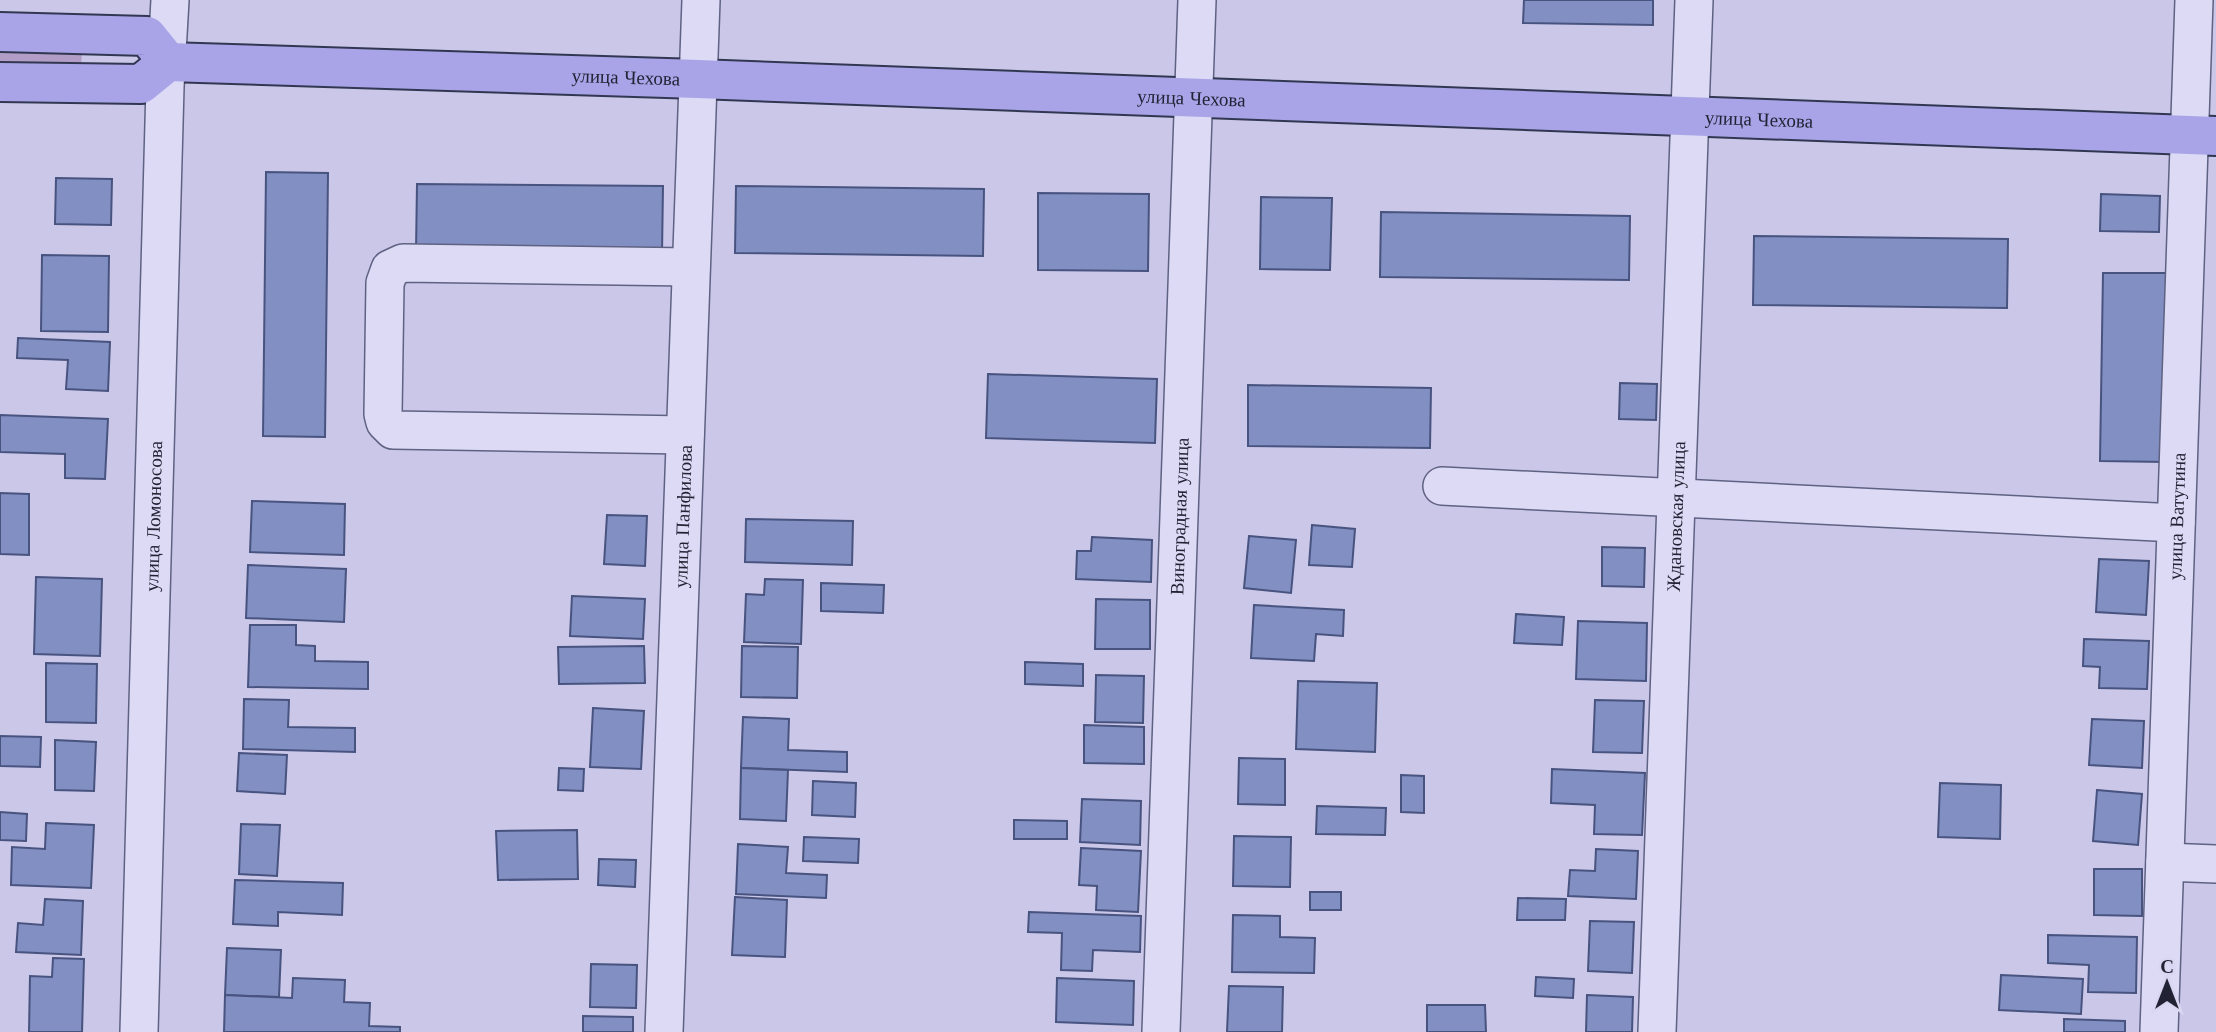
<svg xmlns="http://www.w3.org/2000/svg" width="2216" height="1032" font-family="'Libre Baskerville',serif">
	<rect width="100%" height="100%" fill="#cac7e9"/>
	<polygon fill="#b19dc6" points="0,47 82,50 81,70 0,68"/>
	<g fill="#828fc2" stroke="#48547f" stroke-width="2">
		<polygon points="1524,0 1653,0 1653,25 1523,23"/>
		<polygon points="266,172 328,173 325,437 263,436"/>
		<polygon points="56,178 112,179 111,225 55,224"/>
		<polygon points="417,184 663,186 662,254 416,251"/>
		<polygon points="736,186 984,189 983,256 735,253"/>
		<polygon points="1038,193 1149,194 1148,271 1038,270"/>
		<polygon points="2101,194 2160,196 2159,232 2100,231"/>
		<polygon points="1261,197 1332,198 1330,270 1260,269"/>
		<polygon points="1381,212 1630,216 1629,280 1380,277"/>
		<polygon points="1754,236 2008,239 2007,308 1753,305"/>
		<polygon points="42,255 109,256 108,332 41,331"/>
		<polygon points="2103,273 2168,273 2166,462 2100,461"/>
		<polygon points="18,338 110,342 108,391 66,389 68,360 17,358"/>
		<polygon points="988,374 1157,379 1155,443 986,438"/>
		<polygon points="1620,383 1657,384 1656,420 1619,419"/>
		<polygon points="1248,385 1431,388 1430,448 1248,446"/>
		<polygon points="0,415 108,419 105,479 65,478 65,454 0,452"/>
		<polygon points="0,493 29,494 29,555 0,554"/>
		<polygon points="252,501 345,504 344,555 250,552"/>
		<polygon points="607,515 647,516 645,566 604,564"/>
		<polygon points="746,519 853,521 852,565 745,562"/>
		<polygon points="1312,525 1355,529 1352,567 1309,565"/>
		<polygon points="1249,536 1296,540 1291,593 1244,588"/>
		<polygon points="1092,537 1152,540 1151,582 1076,579 1077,551 1091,551"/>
		<polygon points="1602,547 1645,548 1644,587 1602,586"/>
		<polygon points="2099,559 2149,561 2146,615 2096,612"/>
		<polygon points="248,565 346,569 344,622 246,618"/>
		<polygon points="36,577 102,579 100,656 34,654"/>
		<polygon points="765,579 803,580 801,644 744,642 746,594 764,595"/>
		<polygon points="821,583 884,585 883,613 821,611"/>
		<polygon points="572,596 645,599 643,639 570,636"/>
		<polygon points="1096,599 1150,600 1150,649 1095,649"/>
		<polygon points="1254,605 1344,610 1343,636 1316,634 1314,661 1251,658"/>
		<polygon points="1516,614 1564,617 1562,645 1514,643"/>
		<polygon points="1578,621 1647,623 1646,681 1576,679"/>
		<polygon points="250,625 296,625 296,645 315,646 315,661 368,662 368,689 248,687"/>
		<polygon points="2084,639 2149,641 2147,689 2099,688 2100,667 2083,666"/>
		<polygon points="644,646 645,683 559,684 558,647"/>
		<polygon points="742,646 798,647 797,698 741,697"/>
		<polygon points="1025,662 1083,664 1083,686 1025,684"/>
		<polygon points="46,663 97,664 96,723 46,722"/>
		<polygon points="1096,675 1144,676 1143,723 1095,722"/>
		<polygon points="1298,681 1377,683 1375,752 1296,749"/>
		<polygon points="244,699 289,700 288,727 355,728 355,752 243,749"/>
		<polygon points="1595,700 1644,701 1642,753 1593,752"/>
		<polygon points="593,708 644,711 641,769 590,767"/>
		<polygon points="743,717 789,719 788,750 847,752 847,772 741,768"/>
		<polygon points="2092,719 2144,721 2142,768 2089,765"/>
		<polygon points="1084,725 1144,727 1144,764 1084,763"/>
		<polygon points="0,736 41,737 40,767 0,766"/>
		<polygon points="55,740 96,742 94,791 55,790"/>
		<polygon points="239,753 287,755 285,794 237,791"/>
		<polygon points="1239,758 1285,759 1285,805 1238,804"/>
		<polygon points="559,768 584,769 583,791 558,790"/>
		<polygon points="741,768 788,770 786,821 740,819"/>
		<polygon points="1552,769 1645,773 1642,835 1594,834 1595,805 1551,803"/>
		<polygon points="1401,775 1424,776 1424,813 1401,812"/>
		<polygon points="813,781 856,783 855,817 812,815"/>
		<polygon points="1940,783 2001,785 2000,839 1938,837"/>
		<polygon points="2097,790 2142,794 2138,845 2093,841"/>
		<polygon points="1082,799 1141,801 1140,845 1080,842"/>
		<polygon points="1317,806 1386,808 1385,835 1316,834"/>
		<polygon points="0,812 27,814 26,841 0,840"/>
		<polygon points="1014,820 1067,821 1067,839 1014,839"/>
		<polygon points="46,823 94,825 91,888 11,885 12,847 45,849"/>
		<polygon points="241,824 280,825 277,876 239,874"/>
		<polygon points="577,830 578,879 498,880 496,831"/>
		<polygon points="1234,836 1291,837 1290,887 1233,886"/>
		<polygon points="804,837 859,839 858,863 803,861"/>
		<polygon points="738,844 788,847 786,873 827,875 826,898 736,894"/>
		<polygon points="1081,848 1141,851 1138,912 1096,910 1097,886 1079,885"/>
		<polygon points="1596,849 1638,851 1636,899 1568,896 1570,870 1595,871"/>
		<polygon points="599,859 636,860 635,887 598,885"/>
		<polygon points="2094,869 2142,869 2142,916 2094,915"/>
		<polygon points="235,880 343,883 342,915 278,912 278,926 233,924"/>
		<rect x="1310" y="892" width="31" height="18"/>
		<polygon points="735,897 787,900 785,957 732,955"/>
		<polygon points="1518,898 1566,899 1565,920 1517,920"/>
		<polygon points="45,899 83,901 81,955 16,952 18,923 43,925"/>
		<polygon points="1029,912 1141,916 1140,952 1093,950 1092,971 1061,970 1062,933 1028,932"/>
		<polygon points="1233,915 1280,916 1280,937 1315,938 1314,973 1232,972"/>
		<polygon points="1590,921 1634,922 1632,973 1588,971"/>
		<polygon points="2048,935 2137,937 2136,993 2088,992 2089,965 2048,963"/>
		<polygon points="227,948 281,950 279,997 225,995"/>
		<polygon points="53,958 84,959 82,1032 29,1032 30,976 52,977"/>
		<polygon points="591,964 637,965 636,1008 590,1007"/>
		<polygon points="2001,975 2083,979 2081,1014 1999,1010"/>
		<polygon points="1536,977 1574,979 1573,998 1535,996"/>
		<polygon points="293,978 345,980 344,1002 370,1003 369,1026 400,1027 400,1032 224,1032 225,995 292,998"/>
		<polygon points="1057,978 1134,981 1133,1025 1056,1022"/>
		<polygon points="1229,986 1283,987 1282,1032 1227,1032"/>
		<polygon points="1587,995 1633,997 1632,1032 1586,1032"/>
		<polygon points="1427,1005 1485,1005 1486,1032 1427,1032"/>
		<polygon points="583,1016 633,1017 633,1032 583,1032"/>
		<polygon points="2064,1019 2125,1021 2125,1032 2064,1032"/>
	</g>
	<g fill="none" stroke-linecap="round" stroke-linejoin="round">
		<defs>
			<g id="minor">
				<polyline points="685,435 393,430 385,422 383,414 385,283 390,269 403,263 691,267"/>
				<polyline points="1442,486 2176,523"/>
				<polyline points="2165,862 2216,864"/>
				<path id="s1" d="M139 1032 165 87 170 0"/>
				<path id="s2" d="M664 1032 701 0"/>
				<path id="s3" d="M1161 1032 1197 0"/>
				<path id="s4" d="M1657 1032 1694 0"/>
				<path id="s5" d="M2159 1032 2194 0"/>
			</g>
			<g id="major">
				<polyline points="0,32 147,36 168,62"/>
				<path id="s6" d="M0 82 141 84 168 62 698 79 2216 136"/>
			</g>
		</defs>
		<use href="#minor" stroke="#5f6282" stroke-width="40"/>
		<use href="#major" stroke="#323751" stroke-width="42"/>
		<use href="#minor" stroke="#dcdaf5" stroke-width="37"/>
		<use href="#major" stroke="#a9a4e7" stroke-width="38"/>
	</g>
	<g text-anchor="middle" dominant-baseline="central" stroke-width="5" stroke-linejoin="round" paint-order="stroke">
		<g font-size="19" fill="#212335" stroke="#d9d6f1">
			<text stroke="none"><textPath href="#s6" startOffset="634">улица Чехова</textPath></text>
			<text stroke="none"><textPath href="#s6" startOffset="1200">улица Чехова</textPath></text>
			<text stroke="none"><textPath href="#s6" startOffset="1768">улица Чехова</textPath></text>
			<text stroke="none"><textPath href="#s1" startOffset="516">улица Ломоносова</textPath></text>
			<text stroke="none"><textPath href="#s2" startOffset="516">улица Панфилова</textPath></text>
			<text stroke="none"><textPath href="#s3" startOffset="516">Виноградная улица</textPath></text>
			<text stroke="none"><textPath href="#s4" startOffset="516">Ждановская улица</textPath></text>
			<text stroke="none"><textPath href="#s5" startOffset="516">улица Ватутина</textPath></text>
		</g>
	</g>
	<g transform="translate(2167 983)" stroke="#d9d6f1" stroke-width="5" paint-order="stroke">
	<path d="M0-5L12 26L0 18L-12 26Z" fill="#212335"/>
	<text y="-10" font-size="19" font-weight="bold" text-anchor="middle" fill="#212335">С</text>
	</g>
</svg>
